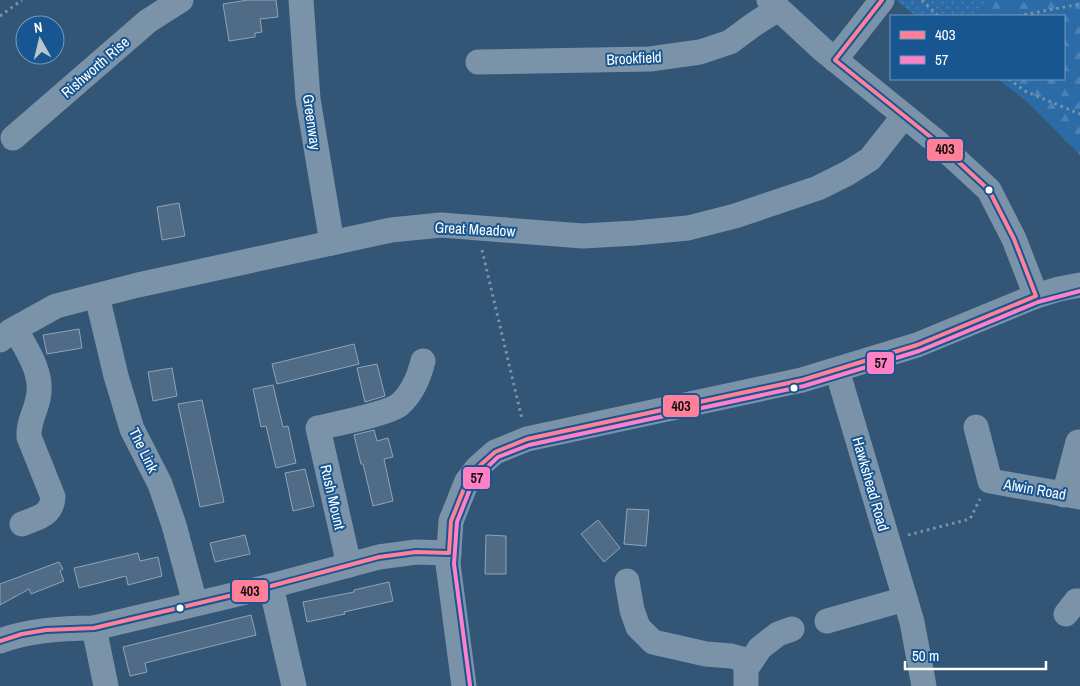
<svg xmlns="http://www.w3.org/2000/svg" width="1080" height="686" font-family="'Archivo Narrow',sans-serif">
	<defs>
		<pattern id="grass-dots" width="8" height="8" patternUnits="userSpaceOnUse" patternTransform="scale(1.25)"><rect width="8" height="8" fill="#2b6ca8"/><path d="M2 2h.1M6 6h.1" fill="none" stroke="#4b82b5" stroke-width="1.8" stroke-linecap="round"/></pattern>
		<pattern id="forest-firs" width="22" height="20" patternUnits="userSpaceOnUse" patternTransform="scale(1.25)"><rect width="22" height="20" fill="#2b6ca8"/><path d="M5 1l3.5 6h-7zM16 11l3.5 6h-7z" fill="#4b82b5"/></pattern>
	</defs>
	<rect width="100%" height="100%" fill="#335576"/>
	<polygon fill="url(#grass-dots)" points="898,0 990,0 974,16 916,16 897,1"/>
	<polygon fill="url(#forest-firs)" points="990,0 1080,0 1080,155 1026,101 998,79 1064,79 1064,16 974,16"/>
	<g fill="#506b85" stroke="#90a4b7">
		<polygon points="248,0 276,0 278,17 260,19 262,32 255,33 255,37 229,41 223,4"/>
		<polygon points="179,203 185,236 162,240 157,207"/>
		<polygon points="79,329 82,348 47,354 43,335"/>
		<polygon points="354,344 359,364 277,384 272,364"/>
		<polygon points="377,364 385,396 365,402 357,368"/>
		<polygon points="172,368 177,396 153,401 148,372"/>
		<polygon points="273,385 283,427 288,426 296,463 276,468 266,426 261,427 253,389"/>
		<polygon points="202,400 224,502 200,507 178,404"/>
		<polygon points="374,430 377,441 388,438 393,457 384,459 393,501 373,506 363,464 361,464 354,435"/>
		<polygon points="305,469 314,506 293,511 285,473"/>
		<polygon points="627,509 649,510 646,546 624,544"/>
		<polygon points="598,520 620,548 604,562 581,534"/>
		<polygon points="245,535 250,554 215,562 210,543"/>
		<polygon points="486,535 506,536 506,574 485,574"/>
		<polygon points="138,553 140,561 158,557 162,576 128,585 126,576 79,588 74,568"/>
		<polygon points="59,562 63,569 60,571 64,581 31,594 29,589 0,605 0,584"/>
		<polygon points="389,582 393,601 344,612 345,614 307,622 303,602 354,592 354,590"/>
		<polygon points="251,615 256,635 145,663 147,672 130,676 123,647"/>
	</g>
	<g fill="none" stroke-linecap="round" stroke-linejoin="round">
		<g stroke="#7b93a9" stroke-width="3" stroke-dasharray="2.5 4" stroke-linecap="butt">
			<polyline points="922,0 938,16"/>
			<polyline points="0,16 22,0"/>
			<polyline points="1018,16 1080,4"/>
			<polyline points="1009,79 1025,91 1080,114"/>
			<polyline points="482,250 522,419"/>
			<polyline points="908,535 970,519 980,499"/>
		</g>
		<g stroke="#7b93a9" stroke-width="25">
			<polyline points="301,0 308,99 332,243"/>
			<polyline points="769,0 822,49 938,143 989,190 1014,239 1036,296"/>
			<polyline points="835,60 882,0"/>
			<polyline points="478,62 650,59 700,52 730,42 753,25 778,9"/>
			<polyline points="13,138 148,21 181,0"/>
			<polyline points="97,296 116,376 132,429 160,484 174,525 195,603"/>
			<path d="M15 329C27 350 44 374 38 399 35 413 28 423 29 437L53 497C52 516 36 518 22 524"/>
			<polyline points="0,340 11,331 56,306 138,285 391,230 441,225 583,236 635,233 688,228 735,216 818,188 848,173 870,159 904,116"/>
			<polyline points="837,370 912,622 924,686"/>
			<polyline points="976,427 990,481 1080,497"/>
			<polyline points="1064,495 1078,442 1080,442"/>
			<path d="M349 565 318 428C335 424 387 414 399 405 412 394 419 377 423 361"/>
			<polyline points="627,581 632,610 638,627 653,642 706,654 731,656 750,661"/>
			<polyline points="271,586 294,686"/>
			<polyline points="1066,614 1076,601 1080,601"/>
			<polyline points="827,621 905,599"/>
			<polyline points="94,628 106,686"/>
			<path d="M0 641C29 630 62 628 94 628L271 586 379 557 416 552 449 553"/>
			<polyline points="464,686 448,564 451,521 467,481 477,468 495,452 527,439 802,380 917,345 1036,296 1059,289 1080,285"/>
			<polyline points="746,686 746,669 760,648 778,634 792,629"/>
		</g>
		<defs>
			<polyline id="bus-1" points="0,641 22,634 46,630 94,628 271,586 379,557 416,552 449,553 451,521 467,481 477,468 495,452 527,439 802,380 917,345 1036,296 1014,239 989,190 938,143 835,60 882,0"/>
			<polyline id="bus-2" points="470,685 454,564 457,522 472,484 482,472 498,457 529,445 804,386 919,351 1038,302 1080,291"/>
		</defs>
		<use href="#bus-1" stroke="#185691" stroke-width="8"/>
		<use href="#bus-2" stroke="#185691" stroke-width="8"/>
		<use href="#bus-1" stroke="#ff8098" stroke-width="4"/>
		<use href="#bus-2" stroke="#ff80c5" stroke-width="4"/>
	</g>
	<g fill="#fff" stroke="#185691" stroke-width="2">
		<circle cx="989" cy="190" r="4.5"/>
		<circle cx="794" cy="388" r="4.5"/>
		<circle cx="180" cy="608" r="4.5"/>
	</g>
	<g text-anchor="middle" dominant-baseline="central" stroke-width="4" stroke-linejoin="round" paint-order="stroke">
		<g font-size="15" fill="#fff" stroke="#185691">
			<text transform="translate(634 58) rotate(-3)">Brookfield</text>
			<text transform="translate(95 67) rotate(-41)">Rishworth Rise</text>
			<text transform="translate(312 122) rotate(82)">Greenway</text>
			<text transform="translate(475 229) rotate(3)">Great Meadow</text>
			<text transform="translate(144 450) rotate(64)">The Link</text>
			<text transform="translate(871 484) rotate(74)">Hawkshead Road</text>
			<text transform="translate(1035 489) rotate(10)">Alwin Road</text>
			<text transform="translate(333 497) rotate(77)">Rush Mount</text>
		</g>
	</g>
	<g stroke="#185691" stroke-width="2">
		<rect x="926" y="138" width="38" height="24" rx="5" fill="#ff8098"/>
		<rect x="866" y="351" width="29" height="24" rx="5" fill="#ff80c5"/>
		<rect x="662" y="394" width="38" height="24" rx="5" fill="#ff8098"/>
		<rect x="462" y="466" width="29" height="24" rx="5" fill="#ff80c5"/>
		<rect x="231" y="579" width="38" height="24" rx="5" fill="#ff8098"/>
	</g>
	<g font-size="14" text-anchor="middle" font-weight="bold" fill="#111">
		<text x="945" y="154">403</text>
		<text x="881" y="368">57</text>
		<text x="681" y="411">403</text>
		<text x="477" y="483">57</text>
		<text x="250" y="596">403</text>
	</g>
	<rect x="890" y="15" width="175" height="65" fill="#185691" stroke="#749abd"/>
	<rect x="900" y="31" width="25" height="8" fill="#ff8098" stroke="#749abd"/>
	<text x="935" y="40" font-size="15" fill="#ffffff">403</text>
	<rect x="900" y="56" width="25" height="8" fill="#ff80c5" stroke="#749abd"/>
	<text x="935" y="65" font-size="15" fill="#ffffff">57</text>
	<g transform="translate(40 40) rotate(352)"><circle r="24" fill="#185691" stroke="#749abd"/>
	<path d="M0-4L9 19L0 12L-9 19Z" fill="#b8c4cf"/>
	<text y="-8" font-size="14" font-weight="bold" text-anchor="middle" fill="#ffffff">N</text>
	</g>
	<path d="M905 661v8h141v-8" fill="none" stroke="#ffffff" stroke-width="2.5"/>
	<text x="912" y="661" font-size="15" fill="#ffffff" stroke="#185691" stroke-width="4" paint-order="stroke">50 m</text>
</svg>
